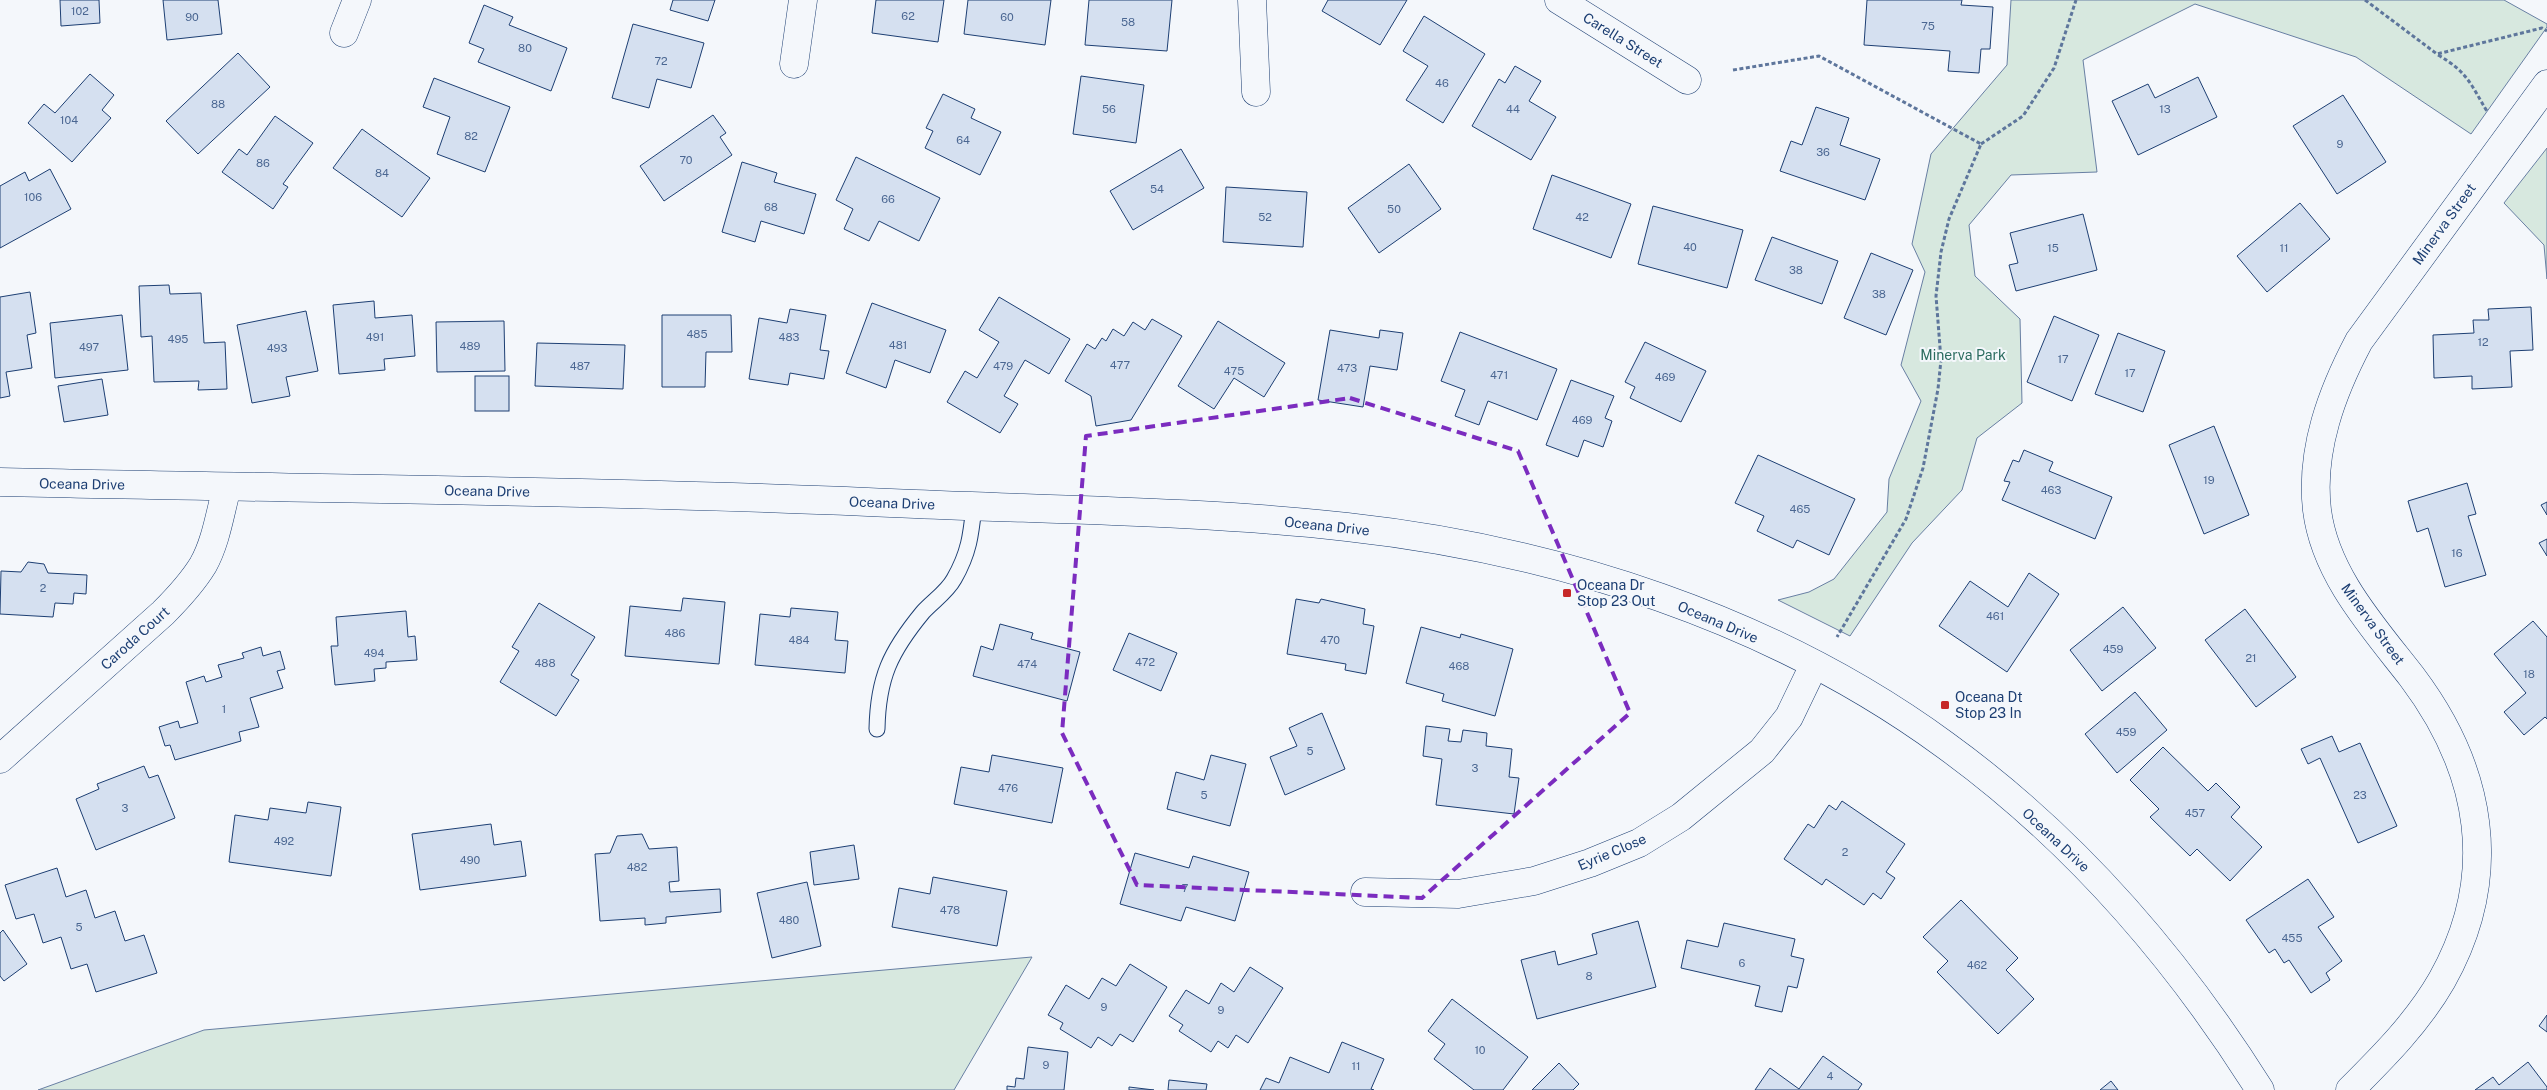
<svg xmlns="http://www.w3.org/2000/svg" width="2547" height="1090" font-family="'Public Sans',sans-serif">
	<rect width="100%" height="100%" fill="#f4f7fb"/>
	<g fill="#d7e8df" stroke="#687fa3">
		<polygon points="2011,0 2504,0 2547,24 2547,27 2471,134 2356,57 2195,4 2083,60 2097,172 2011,175 1969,225 1975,276 2020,319 2022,403 1977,438 1962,490 1912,543 1850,636 1778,600 1809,592 1834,579 1887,512 1889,479 1921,401 1901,365 1925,272 1912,244 1931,154 2007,65"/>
		<polygon points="2547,148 2547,279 2544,245 2504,203"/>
		<polygon points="1032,957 954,1090 38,1090 204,1030"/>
	</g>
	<g fill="#d5e0f0" stroke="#1d3f73">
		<polygon points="60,0 99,0 100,23 61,26"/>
		<polygon points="163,0 218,0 222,34 167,40"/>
		<polygon points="673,0 715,0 708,21 670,10"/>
		<polygon points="876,0 944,0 938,42 872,33"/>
		<polygon points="968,0 1051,0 1045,45 964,34"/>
		<polygon points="1089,0 1172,0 1167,51 1085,45"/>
		<polygon points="1328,0 1407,0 1380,45 1322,11"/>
		<polygon points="1867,0 1962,0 1961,5 1993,7 1990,49 1981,49 1979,73 1948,71 1950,51 1864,45"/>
		<polygon points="484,5 513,17 509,25 567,48 551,91 478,62 484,49 469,43"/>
		<polygon points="1424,16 1485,54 1443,123 1406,100 1428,66 1403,51"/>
		<polygon points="633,24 704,43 691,88 657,79 649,108 612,98"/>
		<polygon points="238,53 270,87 198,154 166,121"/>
		<polygon points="1515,66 1541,81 1529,101 1556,117 1531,160 1472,126 1499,79 1505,83"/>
		<polygon points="90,74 114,95 102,110 111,118 72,162 28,123 44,104 55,113"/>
		<polygon points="1081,76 1144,85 1136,143 1073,134"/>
		<polygon points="2198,77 2217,117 2138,155 2112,101 2148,84 2155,98"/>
		<polygon points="434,78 510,107 485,172 437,154 450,117 423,107"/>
		<polygon points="943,94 975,109 971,118 1001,132 980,175 925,148 933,131 926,128"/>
		<polygon points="2343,95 2386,162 2337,194 2293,126"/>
		<polygon points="1816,107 1849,118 1840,145 1880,159 1865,200 1780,171 1791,141 1802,145"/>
		<polygon points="713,115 726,133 720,137 732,155 664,201 640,166"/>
		<polygon points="275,116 313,143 283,184 288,187 273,209 222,172 239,149 247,155"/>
		<polygon points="362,129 430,178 402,217 333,168"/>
		<polygon points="1181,149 1204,188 1133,230 1110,191"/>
		<polygon points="856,157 940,198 919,241 879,221 869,241 844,229 853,209 836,200"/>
		<polygon points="742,162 777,173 774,182 816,194 804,234 761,221 755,242 722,232"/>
		<polygon points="1409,164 1441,209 1379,253 1348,208"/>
		<polygon points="50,169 71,209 0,248 0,186 25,172 29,181"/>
		<polygon points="1552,175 1631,204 1611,258 1533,229"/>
		<polygon points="1226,187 1307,192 1303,247 1223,242"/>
		<polygon points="2300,203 2330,239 2267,292 2237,256"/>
		<polygon points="1653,206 1743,230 1727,288 1638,264"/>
		<polygon points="2083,214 2097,270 2016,291 2009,265 2018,263 2010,233"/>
		<polygon points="1772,237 1838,261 1822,304 1755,280"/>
		<polygon points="1871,253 1913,270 1886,335 1844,318"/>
		<polygon points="169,285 170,294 201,293 204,343 225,342 227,389 198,390 199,381 154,382 152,336 141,337 139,286"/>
		<polygon points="30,292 36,333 27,335 32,368 6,372 10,396 0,398 0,297"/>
		<polygon points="999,297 1070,339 1049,374 1025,360 1004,396 1018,404 1000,433 947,402 965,371 977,378 999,342 979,330"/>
		<polygon points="374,301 375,318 412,315 415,356 384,359 385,370 339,374 333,305"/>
		<polygon points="872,303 946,330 930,373 895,360 886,388 846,373"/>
		<polygon points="2531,307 2533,350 2510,351 2512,387 2472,389 2472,376 2434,378 2433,335 2474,333 2473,320 2489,320 2488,309"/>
		<polygon points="790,309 826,315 820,350 829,351 824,379 790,373 788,385 749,379 759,318 787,323"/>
		<polygon points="306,311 318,371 286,377 290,396 252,403 237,325"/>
		<polygon points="122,315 128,370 55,378 50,323"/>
		<polygon points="662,315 731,315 732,352 706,352 705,387 662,387"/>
		<polygon points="2054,316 2099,335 2072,401 2027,382"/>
		<polygon points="1152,319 1182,336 1131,420 1096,426 1091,396 1065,381 1087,344 1095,349 1102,338 1106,341 1113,329 1124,336 1133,322 1145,330"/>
		<polygon points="504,321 505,371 437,372 436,322"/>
		<polygon points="1218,321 1285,363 1264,397 1234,378 1214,409 1178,386"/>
		<polygon points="1330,330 1379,338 1380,330 1403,333 1397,370 1370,366 1363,407 1318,400"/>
		<polygon points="1460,332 1557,369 1537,420 1488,401 1479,425 1455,416 1465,390 1441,381"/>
		<polygon points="2118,333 2165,351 2143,412 2095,394"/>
		<polygon points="1645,342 1706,371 1681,422 1630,398 1635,387 1625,382"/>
		<polygon points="537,343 625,345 623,389 535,386"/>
		<rect x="475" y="376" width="34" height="35"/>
		<polygon points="102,379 108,415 64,422 58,386"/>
		<polygon points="1571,380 1614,396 1605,418 1612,421 1603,447 1584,440 1578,457 1546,445"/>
		<polygon points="2214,426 2249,515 2204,534 2169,445"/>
		<polygon points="2024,450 2053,462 2049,471 2112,497 2095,539 2002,500 2010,482 2004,481 2013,460 2019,462"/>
		<polygon points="1758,455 1855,499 1829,555 1797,540 1793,548 1757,531 1764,516 1735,503"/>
		<polygon points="2467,483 2476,514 2468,516 2486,575 2445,587 2428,528 2417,532 2408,501"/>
		<polygon points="2547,502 2547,515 2541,505"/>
		<polygon points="2547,539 2547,556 2539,543"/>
		<polygon points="28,562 44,564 48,573 87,575 86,594 74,593 73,604 55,603 53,617 0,614 1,571 21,572"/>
		<polygon points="2029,573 2059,594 2007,672 1939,626 1970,581 2008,607"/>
		<polygon points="683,598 725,602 719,664 625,656 630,606 681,611"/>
		<polygon points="1296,599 1319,603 1321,599 1365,609 1363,624 1374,626 1366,674 1345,670 1346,664 1287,654"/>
		<polygon points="539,603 595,637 571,675 579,680 556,716 500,682 519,651 512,647"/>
		<polygon points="2123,607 2156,648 2102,691 2070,650"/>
		<polygon points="791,608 838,612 835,640 848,641 845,673 755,665 760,614 790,617"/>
		<polygon points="2245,609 2296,677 2256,707 2205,640"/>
		<polygon points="406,611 408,637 415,636 417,660 386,662 386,668 374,669 375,681 335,685 331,646 338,646 336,617"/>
		<polygon points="2533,621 2547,637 2547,719 2545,717 2524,735 2504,712 2526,693 2494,654"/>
		<polygon points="1000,624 1033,633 1031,639 1080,652 1067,701 973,676 981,646 993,650"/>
		<polygon points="1421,627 1460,638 1461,634 1513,649 1495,716 1442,701 1444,694 1406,683"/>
		<polygon points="1129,633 1177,653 1161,691 1113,670"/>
		<polygon points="261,647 263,656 280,651 285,669 277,671 283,688 250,698 259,727 239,732 241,741 175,760 170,745 165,746 159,727 178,721 180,728 198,723 186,682 204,676 206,682 222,677 218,665 244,658 242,653"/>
		<polygon points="2135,692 2167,730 2117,773 2085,734"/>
		<polygon points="1322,713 1345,769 1285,795 1270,757 1297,746 1289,728"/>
		<polygon points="1426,726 1450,729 1448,741 1461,742 1463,730 1487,733 1486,746 1512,749 1509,777 1519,778 1514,814 1436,805 1442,759 1423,756"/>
		<polygon points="2332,736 2339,752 2360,743 2397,826 2358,843 2320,758 2308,764 2301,749"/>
		<polygon points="2163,747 2208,791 2216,783 2240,807 2231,817 2262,847 2230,881 2197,849 2190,856 2150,817 2159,809 2130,780"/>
		<polygon points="992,755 1063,768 1052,823 954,804 961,767 989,772"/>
		<polygon points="1211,755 1246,764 1230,826 1167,809 1176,772 1204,780"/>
		<polygon points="144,766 149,778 158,775 175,818 96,850 76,799 99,789 97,784"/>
		<polygon points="1842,801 1905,844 1886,872 1895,878 1881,899 1873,893 1864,905 1826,879 1822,885 1784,859 1808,824 1814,828 1829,805 1836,810"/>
		<polygon points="308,802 341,807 331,876 229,862 235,815 268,820 270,808 306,813"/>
		<polygon points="491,824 494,845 521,841 526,876 420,890 412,834"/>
		<polygon points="642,834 649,849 677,847 679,881 669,882 670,892 720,889 721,912 666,917 666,923 645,925 645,918 600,921 595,854 610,853 617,836"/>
		<polygon points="854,845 859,879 814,885 810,852"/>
		<polygon points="1135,853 1189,868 1193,856 1249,872 1235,921 1186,907 1181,921 1120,904"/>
		<polygon points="57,868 66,897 86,890 95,918 115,911 125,941 144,935 157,973 96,992 87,964 71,969 61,937 43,943 34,914 16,919 5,885"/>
		<polygon points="933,877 1007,891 997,946 892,927 899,888 930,894"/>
		<polygon points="2308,879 2334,917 2318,927 2342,961 2326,973 2330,980 2311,993 2289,960 2284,963 2275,949 2269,953 2246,920"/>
		<polygon points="807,882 821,946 772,958 757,893"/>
		<polygon points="1961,900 2018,958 2006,970 2034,999 1998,1034 1937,972 1948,961 1923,937"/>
		<polygon points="1638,921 1656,987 1537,1019 1521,960 1555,951 1558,965 1597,954 1592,934"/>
		<polygon points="1724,923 1795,939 1791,956 1804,959 1797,988 1788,986 1782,1012 1755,1006 1760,986 1681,968 1687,940 1718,947"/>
		<polygon points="3,930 27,964 4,981 0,976 0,933"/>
		<polygon points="1130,964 1167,987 1133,1042 1120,1034 1112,1046 1098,1037 1091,1048 1060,1029 1063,1023 1048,1015 1066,985 1089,999 1102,978 1116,986"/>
		<polygon points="1250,967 1283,988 1248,1043 1236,1035 1228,1048 1218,1041 1211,1052 1179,1031 1183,1025 1169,1016 1186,990 1209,1004 1221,983 1234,992"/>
		<polygon points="1452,999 1528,1057 1503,1090 1474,1090 1434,1059 1445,1044 1428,1031"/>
		<polygon points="2547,1015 2547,1032 2539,1026"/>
		<polygon points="1342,1042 1384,1059 1371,1089 1374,1090 1260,1090 1266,1078 1279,1083 1290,1057 1329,1073"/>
		<polygon points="1028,1047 1068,1052 1064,1090 1007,1090 1007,1086 1015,1087 1016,1078 1024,1079"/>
		<polygon points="1823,1056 1862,1084 1858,1090 1755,1090 1770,1068 1799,1089"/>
		<polygon points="2528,1062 2547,1087 2547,1090 2475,1090 2493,1077 2499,1085"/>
		<polygon points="1559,1063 1579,1084 1573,1090 1532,1090"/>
		<polygon points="1169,1080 1207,1084 1206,1090 1168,1090"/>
		<polygon points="2111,1081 2118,1090 2100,1090"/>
		<polygon points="1129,1087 1154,1090 1129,1090"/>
	</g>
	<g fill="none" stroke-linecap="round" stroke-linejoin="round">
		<defs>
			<path id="service" d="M877 729C878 678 890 652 923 612 933 601 947 592 954 579 969 553 971 535 974 506"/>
			<g id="minor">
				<polyline points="1252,0 1256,92"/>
				<polyline points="1559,0 1687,80"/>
				<polyline points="344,33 357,0"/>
				<polyline points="794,64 803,0"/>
				<path d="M0 482C305 489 610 490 915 504 1059 510 1204 511 1347 527 1557 550 1773 619 1945 745 2072 837 2177 958 2260 1090"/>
				<path d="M0 759 163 613C178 598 192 583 203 565 216 542 220 513 227 487"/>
				<polyline points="1365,892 1458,894 1534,881 1590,863 1639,843 1681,817 1762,751 1789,717 1814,665"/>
				<path d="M2350 1090C2384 1056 2418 1022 2442 980 2501 875 2482 770 2412 677 2374 628 2325 575 2317 510 2310 450 2332 392 2359 341L2547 84"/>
			</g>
		</defs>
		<use href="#service" stroke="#1d3f73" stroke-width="17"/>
		<use href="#minor" stroke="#1d3f73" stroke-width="29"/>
		<g stroke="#5e769c" stroke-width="3" stroke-dasharray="4 2.5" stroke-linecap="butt">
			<polyline points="2365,0 2437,54 2542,28 2547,31"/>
			<path d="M2438 55C2468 72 2471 85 2488 113"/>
			<polyline points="1733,70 1819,56 1981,144 1949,219 1941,252 1936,296 1941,360 1938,389 1923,468 1906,519 1837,637"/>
			<polyline points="1981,144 2023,116 2054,68 2076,0"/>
		</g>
		<use href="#service" stroke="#f4f7fb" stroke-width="15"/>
		<use href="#minor" stroke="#f4f7fb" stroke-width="28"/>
	</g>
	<path fill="none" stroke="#7b2cbf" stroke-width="4" stroke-dasharray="10 6" stroke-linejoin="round" d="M1350 398 1518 451 1630 713 1422 898 1137 885 1062 733 1086 436Z"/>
	<g fill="#c62828" stroke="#f4f7fb" stroke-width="2">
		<rect x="1562" y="588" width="10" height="10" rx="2.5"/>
		<rect x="1940" y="700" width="10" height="10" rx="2.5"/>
	</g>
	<g text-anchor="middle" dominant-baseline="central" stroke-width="4" stroke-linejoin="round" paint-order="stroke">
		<g font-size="11" fill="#4b6792">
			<text x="80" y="11">102</text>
			<text x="908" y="16">62</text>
			<text x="192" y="17">90</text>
			<text x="1007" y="17">60</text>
			<text x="1128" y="22">58</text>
			<text x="1928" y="26">75</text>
			<text x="525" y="48">80</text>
			<text x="661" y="61">72</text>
			<text x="1442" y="83">46</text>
			<text x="218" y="104">88</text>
			<text x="1109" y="109">56</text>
			<text x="1513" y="109">44</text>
			<text x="2165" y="109">13</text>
			<text x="69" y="120">104</text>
			<text x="471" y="136">82</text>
			<text x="963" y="140">64</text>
			<text x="2340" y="144">9</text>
			<text x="1823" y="152">36</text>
			<text x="686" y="160">70</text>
			<text x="263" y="163">86</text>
			<text x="382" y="173">84</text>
			<text x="1157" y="189">54</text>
			<text x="33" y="197">106</text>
			<text x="888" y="199">66</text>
			<text x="771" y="207">68</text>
			<text x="1394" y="209">50</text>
			<text x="1265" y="217">52</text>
			<text x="1582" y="217">42</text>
			<text x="1690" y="247">40</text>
			<text x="2053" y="248">15</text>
			<text x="2284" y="248">11</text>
			<text x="1796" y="270">38</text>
			<text x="1879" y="294">38</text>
			<text x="697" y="334">485</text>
			<text x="375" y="337">491</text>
			<text x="789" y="337">483</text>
			<text x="178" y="339">495</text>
			<text x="2483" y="342">12</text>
			<text x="898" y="345">481</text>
			<text x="470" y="346">489</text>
			<text x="89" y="347">497</text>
			<text x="277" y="348">493</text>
			<text x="2063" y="359">17</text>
			<text x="1120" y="365">477</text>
			<text x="580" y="366">487</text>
			<text x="1003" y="366">479</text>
			<text x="1347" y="368">473</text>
			<text x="1234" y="371">475</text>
			<text x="2130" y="373">17</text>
			<text x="1499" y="375">471</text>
			<text x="1665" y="377">469</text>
			<text x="1582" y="420">469</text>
			<text x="2209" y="480">19</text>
			<text x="2051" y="490">463</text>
			<text x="1800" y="509">465</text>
			<text x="2457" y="553">16</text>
			<text x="43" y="588">2</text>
			<text x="1995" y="616">461</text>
			<text x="675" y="633">486</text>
			<text x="799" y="640">484</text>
			<text x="1330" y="640">470</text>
			<text x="2113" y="649">459</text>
			<text x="374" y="653">494</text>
			<text x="2251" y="658">21</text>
			<text x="1145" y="662">472</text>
			<text x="545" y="663">488</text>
			<text x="1027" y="664">474</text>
			<text x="1459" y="666">468</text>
			<text x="2529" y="674">18</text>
			<text x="224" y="709">1</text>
			<text x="2126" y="732">459</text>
			<text x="1310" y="751">5</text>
			<text x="1475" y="768">3</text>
			<text x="1008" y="788">476</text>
			<text x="1204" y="795">5</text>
			<text x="2360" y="795">23</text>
			<text x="125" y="808">3</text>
			<text x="2195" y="813">457</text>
			<text x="284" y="841">492</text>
			<text x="1845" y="852">2</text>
			<text x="470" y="860">490</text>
			<text x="637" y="867">482</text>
			<text x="1185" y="888">7</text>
			<text x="950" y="910">478</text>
			<text x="789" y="920">480</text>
			<text x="79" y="927">5</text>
			<text x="2292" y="938">455</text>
			<text x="1742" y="963">6</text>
			<text x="1977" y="965">462</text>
			<text x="1589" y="976">8</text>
			<text x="1104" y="1007">9</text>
			<text x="1221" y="1010">9</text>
			<text x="1480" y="1050">10</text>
			<text x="1046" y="1065">9</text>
			<text x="1356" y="1066">11</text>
			<text x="1830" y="1076">4</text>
		</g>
		<g font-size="14" fill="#1d3f73" stroke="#f4f7fb">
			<text transform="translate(1623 40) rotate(32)">Carella Street</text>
			<text transform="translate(2444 224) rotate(-54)">Minerva Street</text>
			<text transform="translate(82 484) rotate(1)">Oceana Drive</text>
			<text transform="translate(487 491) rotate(1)">Oceana Drive</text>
			<text transform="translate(892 503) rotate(2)">Oceana Drive</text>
			<text transform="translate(1327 526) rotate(6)">Oceana Drive</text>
			<text transform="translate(1718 622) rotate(23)">Oceana Drive</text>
			<text transform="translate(2373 624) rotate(54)">Minerva Street</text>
			<text transform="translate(135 638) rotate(-42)">Caroda Court</text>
			<text transform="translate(2056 840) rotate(43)">Oceana Drive</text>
			<text transform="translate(1612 852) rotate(-23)">Eyrie Close</text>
		</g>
		<g font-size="14" fill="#2c6c60" stroke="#f4f7fb">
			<text x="1963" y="355">Minerva Park</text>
		</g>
		<g font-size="14" fill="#1d3f73" stroke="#f4f7fb" text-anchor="start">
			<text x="1577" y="585">Oceana Dr<tspan x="1577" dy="16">Stop 23 Out</tspan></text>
			<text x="1955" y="697">Oceana Dt<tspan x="1955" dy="16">Stop 23 In</tspan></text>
		</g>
	</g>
</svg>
